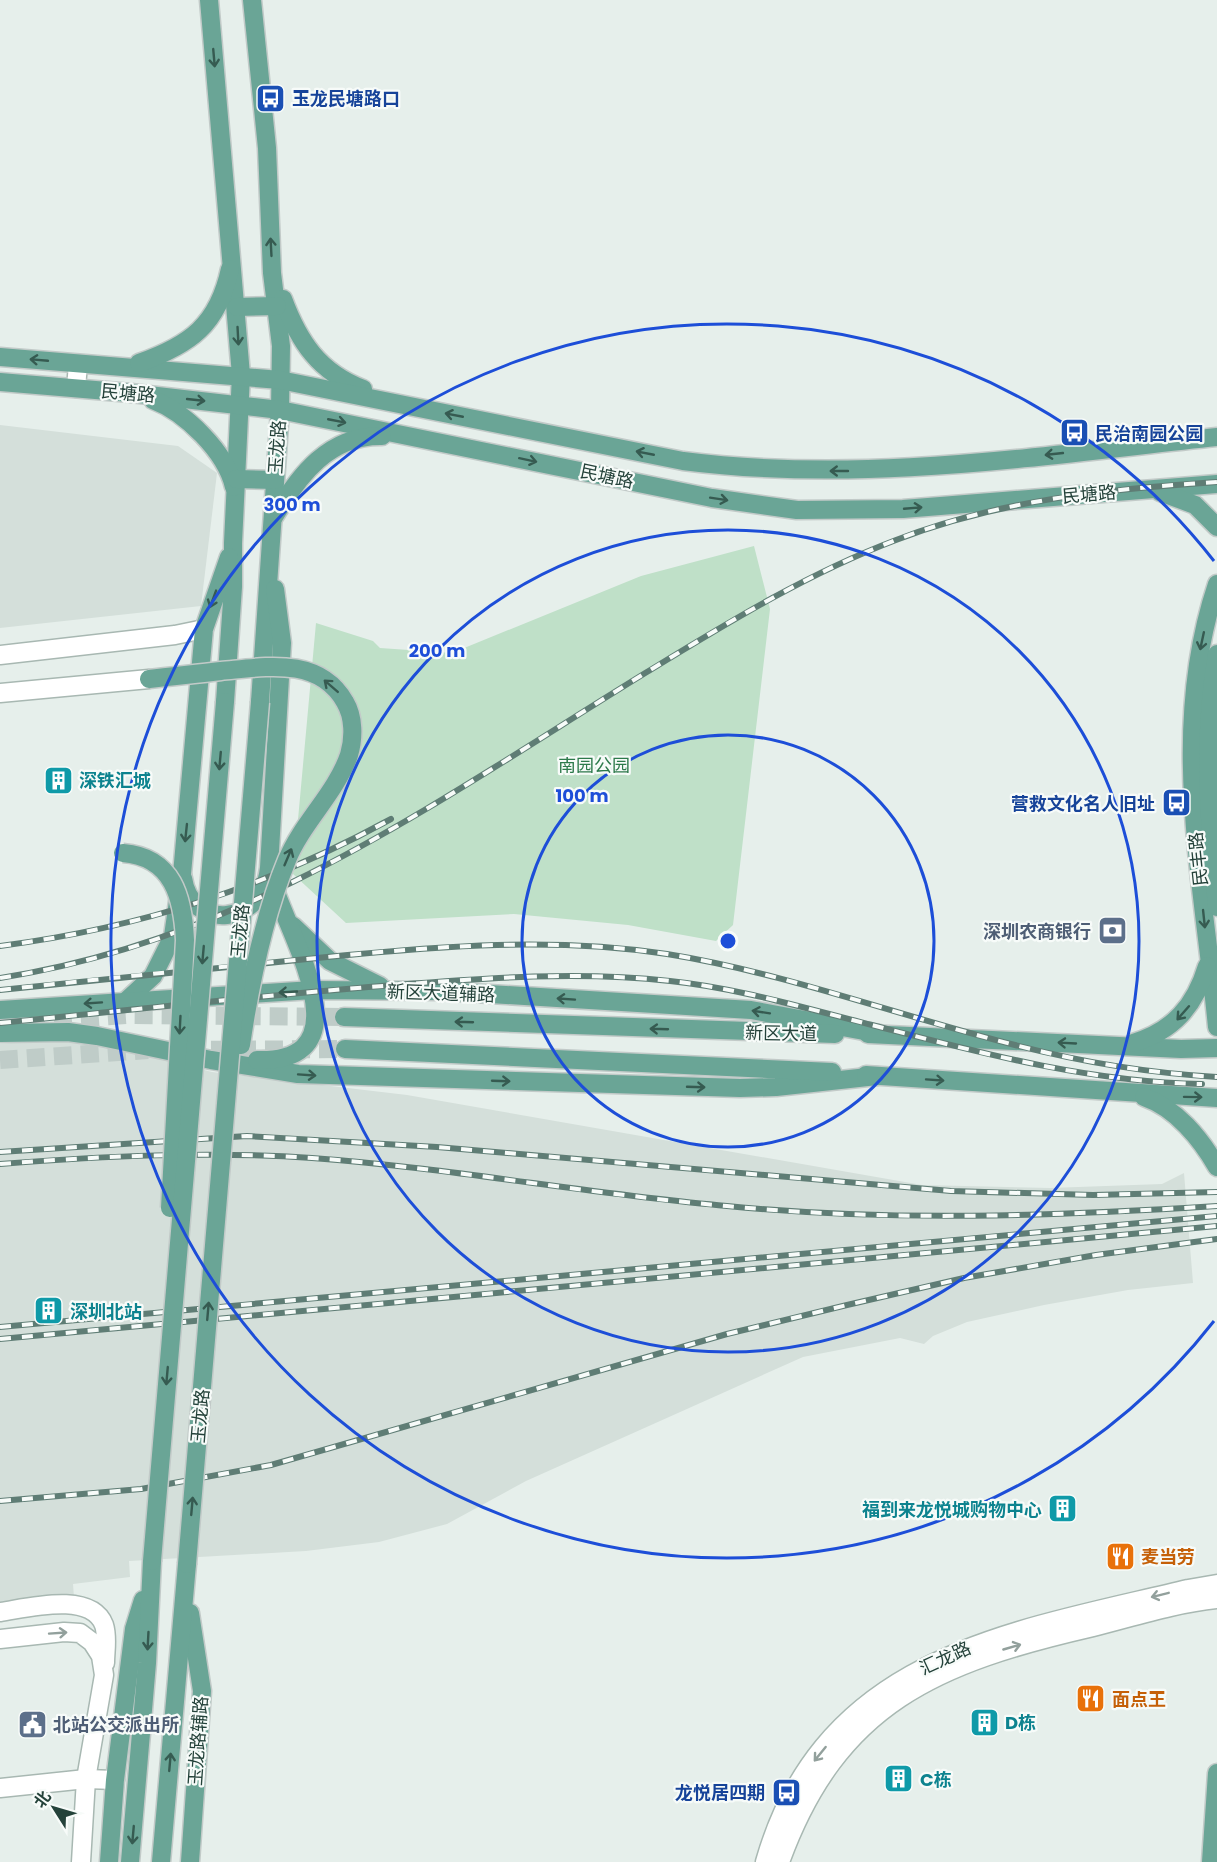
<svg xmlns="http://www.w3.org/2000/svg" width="1217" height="1862" font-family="Poppins,'Noto Sans SC',sans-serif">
	<rect width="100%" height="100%" fill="#e6efeb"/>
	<g fill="#d4dfda">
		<polygon points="0,425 178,446 217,473 201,606 0,628"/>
		<polygon points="75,1037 212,1072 407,1095 922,1185 1050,1188 1162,1184 1184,1173 1193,1283 1128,1290 1044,1305 967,1322 933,1336 924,1344 900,1338 803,1357 526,1481 447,1524 379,1542 306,1551 129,1561 130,1577 73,1584 75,1611 0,1621 0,1044"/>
	</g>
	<polygon fill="#bfe0c8" points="754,546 770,609 733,925 716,941 628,925 514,914 346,923 293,874 316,623 373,641 380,648 452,653 641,576"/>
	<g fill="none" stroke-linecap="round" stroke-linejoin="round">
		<g stroke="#bfccc8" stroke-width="18" stroke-dasharray="18 9" stroke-linecap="butt">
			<polyline points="0,1024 126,1015 344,1017"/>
			<polyline points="184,1050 345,1049"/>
			<polyline points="0,1060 148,1050"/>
		</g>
		<defs>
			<g id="minor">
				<polyline points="76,388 78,364"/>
				<polyline points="0,655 175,635 204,629"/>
				<polyline points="0,693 149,679"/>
				<path d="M0 1612C28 1608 91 1591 104 1625 108 1637 105 1651 105 1663"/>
				<polyline points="0,1639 64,1632 80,1633 92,1642 101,1656 104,1675 86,1779 81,1862"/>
				<polyline points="0,1788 86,1779 115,1780"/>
				<path d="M765 1862C824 1655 1010 1632 1188 1589L1217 1584"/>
				<path d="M780 1862C838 1702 937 1663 1093 1627 1133 1617 1176 1603 1217 1599"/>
			</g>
			<g id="major">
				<polyline points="209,0 241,375 233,543 233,587 225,702"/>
				<polyline points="252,0 267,148 272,273 281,346 280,410 260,702"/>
				<path d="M283 299C299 342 319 372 363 389"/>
				<polyline points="237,307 277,306"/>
				<path d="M0 357 280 380 683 461C862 484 1039 456 1217 437"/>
				<path d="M139 363C190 345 218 325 230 269"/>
				<polyline points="0,382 131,393 280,410 712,498 797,510 903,509 1217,484"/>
				<path d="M153 400C185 412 226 452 234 487"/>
				<polyline points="236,479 275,480"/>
				<polyline points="1160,492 1195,505 1217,527"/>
				<path d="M274 517C299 475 329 435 382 436"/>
				<path d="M1217 584C1168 730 1203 879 1217 1027"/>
				<path d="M1217 654C1202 739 1209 821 1217 907"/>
				<path d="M183 878C191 932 263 926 269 868L282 643 275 589"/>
				<polyline points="293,926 330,961 380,986"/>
				<polyline points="127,1000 153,976 173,936 182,874 204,629 229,557"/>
				<polyline points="0,1010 313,990 441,991 751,1010 880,1034"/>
				<polyline points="344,1017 835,1034"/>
				<polyline points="0,1033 68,1032 97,1036 211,1060 298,1074 740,1088 776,1087 877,1076"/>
				<polyline points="868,1034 1181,1049 1217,1048"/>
				<path d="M1133 1043C1173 1031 1195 1006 1207 966"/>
				<polyline points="345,1049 832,1072"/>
				<path d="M257 1060C368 1063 289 936 273 884"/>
				<polyline points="866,1075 1217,1098"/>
				<path d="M1144 1097C1176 1108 1201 1139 1217 1167"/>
				<polyline points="190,1613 202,1691 190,1862"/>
				<polyline points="109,1862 115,1780 134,1629 143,1600"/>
				<polyline points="130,1862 147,1663 152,1561"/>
				<polyline points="161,1862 187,1564"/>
				<polyline points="1211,1862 1217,1773"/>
			</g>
		</defs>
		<use href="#minor" stroke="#a8b8b2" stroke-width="21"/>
		<use href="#major" stroke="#c2cac8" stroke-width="21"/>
		<use href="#minor" stroke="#fff" stroke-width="18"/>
		<use href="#major" stroke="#6aa596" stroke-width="18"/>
		<defs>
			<g id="rail">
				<path d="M0 946C140 928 267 887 391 819"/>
				<path d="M0 978C246 940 436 802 642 675 724 625 806 574 896 540 999 500 1108 489 1217 482"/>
				<path d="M0 990C109 978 218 967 327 957 441 946 553 937 667 954 786 973 899 1016 1015 1045 1081 1062 1149 1073 1217 1077"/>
				<path d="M0 1023C132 1010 263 995 395 985 487 978 578 971 670 981 738 988 805 1008 872 1025 981 1053 1089 1082 1202 1084"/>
				<polyline points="0,1152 247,1136 437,1147 951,1191 1093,1195 1217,1192"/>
				<path d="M0 1164C104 1156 208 1151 312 1158 451 1168 588 1194 727 1206 891 1222 1053 1216 1217 1206"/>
				<polyline points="0,1327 1217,1216"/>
				<polyline points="0,1339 1217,1226"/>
				<polyline points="0,1501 141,1489 271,1465 727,1334 847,1305 964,1278 1096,1255 1217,1239"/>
			</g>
		</defs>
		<use href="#rail" stroke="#5f7d75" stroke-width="6"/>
		<use href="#rail" stroke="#f7fbf9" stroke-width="4" stroke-dasharray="11" stroke-linecap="butt"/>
		<defs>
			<g id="major-bridge">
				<path d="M149 679C173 676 197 674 221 671 265 667 319 656 345 702 354 717 354 738 349 755 336 793 302 823 287 860 263 918 250 984 241 1045"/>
				<path d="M123 853C173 857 183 898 185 940L170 1208"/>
				<polyline points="152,1561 225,702"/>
				<polyline points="187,1564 260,702"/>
			</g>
		</defs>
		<use href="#major-bridge" stroke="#c2cac8" stroke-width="21" stroke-linecap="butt"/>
		<use href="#major-bridge" stroke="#6aa596" stroke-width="18"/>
	</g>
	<defs><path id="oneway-shaft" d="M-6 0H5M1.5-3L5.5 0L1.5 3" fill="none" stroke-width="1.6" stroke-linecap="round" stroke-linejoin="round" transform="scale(1.5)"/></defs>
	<g stroke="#365b51">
		<use href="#oneway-shaft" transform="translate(214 58) rotate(85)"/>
		<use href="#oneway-shaft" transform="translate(271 247) rotate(-93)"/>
		<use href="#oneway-shaft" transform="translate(238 336) rotate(87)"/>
		<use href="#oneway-shaft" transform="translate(39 360) rotate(-175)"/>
		<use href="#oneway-shaft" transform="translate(196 400) rotate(6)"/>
		<use href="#oneway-shaft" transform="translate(454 415) rotate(-169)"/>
		<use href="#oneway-shaft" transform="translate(337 421) rotate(11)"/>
		<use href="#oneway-shaft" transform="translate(645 453) rotate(-169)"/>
		<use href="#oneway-shaft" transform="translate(1054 454) rotate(174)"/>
		<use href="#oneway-shaft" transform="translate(528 460) rotate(12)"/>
		<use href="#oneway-shaft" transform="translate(839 471) rotate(180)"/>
		<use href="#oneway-shaft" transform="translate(719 499) rotate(9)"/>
		<use href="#oneway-shaft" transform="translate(913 508) rotate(-5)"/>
		<use href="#oneway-shaft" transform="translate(213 599) rotate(110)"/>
		<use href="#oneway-shaft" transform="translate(1202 641) rotate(102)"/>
		<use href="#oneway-shaft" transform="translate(331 686) rotate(-139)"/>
		<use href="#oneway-shaft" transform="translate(220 761) rotate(95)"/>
		<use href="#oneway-shaft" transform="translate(186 833) rotate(96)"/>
		<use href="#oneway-shaft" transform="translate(288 857) rotate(-67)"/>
		<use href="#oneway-shaft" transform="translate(1204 919) rotate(84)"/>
		<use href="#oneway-shaft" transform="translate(203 955) rotate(95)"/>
		<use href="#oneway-shaft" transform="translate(288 992) rotate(177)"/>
		<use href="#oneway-shaft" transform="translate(566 999) rotate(-176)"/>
		<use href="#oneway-shaft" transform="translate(93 1003) rotate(176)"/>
		<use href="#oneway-shaft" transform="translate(761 1012) rotate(-171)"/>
		<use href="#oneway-shaft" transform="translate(1183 1013) rotate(131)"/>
		<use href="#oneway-shaft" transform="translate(464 1022) rotate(-178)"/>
		<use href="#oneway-shaft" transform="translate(180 1025) rotate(93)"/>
		<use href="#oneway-shaft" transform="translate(659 1029) rotate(-178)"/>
		<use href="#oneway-shaft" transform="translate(1067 1043) rotate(-177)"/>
		<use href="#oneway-shaft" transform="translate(307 1075) rotate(4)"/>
		<use href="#oneway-shaft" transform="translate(935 1080) rotate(4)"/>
		<use href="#oneway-shaft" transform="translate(501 1081) rotate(2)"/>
		<use href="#oneway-shaft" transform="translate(696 1087) rotate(2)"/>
		<use href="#oneway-shaft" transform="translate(1193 1097) rotate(1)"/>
		<use href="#oneway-shaft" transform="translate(208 1311) rotate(-85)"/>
		<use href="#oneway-shaft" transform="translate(167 1376) rotate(95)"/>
		<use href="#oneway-shaft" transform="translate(192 1506) rotate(-85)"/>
		<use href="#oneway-shaft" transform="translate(148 1641) rotate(93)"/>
		<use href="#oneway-shaft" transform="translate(170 1762) rotate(-85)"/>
		<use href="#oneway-shaft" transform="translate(133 1835) rotate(95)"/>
	</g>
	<g stroke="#92a09c">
		<use href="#oneway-shaft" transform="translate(1160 1595) rotate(166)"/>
		<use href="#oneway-shaft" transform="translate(58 1633) rotate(-4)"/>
		<use href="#oneway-shaft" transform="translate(1012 1647) rotate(-16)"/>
		<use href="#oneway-shaft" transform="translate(820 1754) rotate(129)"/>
	</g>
	<g fill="none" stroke="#1d4ed8" stroke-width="3">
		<circle cx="728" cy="941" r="206"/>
		<circle cx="728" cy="941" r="411"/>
		<path d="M1214 1321A617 617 0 1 1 1214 561"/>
	</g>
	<defs>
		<symbol id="bus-square" viewBox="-11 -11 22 22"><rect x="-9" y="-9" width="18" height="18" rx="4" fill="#1a4fb4" stroke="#f7fbf9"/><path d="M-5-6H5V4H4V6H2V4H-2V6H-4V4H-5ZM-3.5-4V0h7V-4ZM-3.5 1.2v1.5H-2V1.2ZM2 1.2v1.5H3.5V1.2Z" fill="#fff"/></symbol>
		<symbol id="building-square" viewBox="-11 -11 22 22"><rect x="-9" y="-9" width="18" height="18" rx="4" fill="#0f9aa8" stroke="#f7fbf9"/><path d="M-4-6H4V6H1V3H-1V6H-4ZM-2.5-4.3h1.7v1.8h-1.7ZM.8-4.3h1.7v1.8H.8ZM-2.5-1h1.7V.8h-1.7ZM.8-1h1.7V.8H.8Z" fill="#fff"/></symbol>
		<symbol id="bank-square" viewBox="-11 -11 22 22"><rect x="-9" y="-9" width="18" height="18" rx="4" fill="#5c6f8a" stroke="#f7fbf9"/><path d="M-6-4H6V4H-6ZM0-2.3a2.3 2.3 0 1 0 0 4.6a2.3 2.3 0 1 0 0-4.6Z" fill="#fff"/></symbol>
		<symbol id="restaurant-square" viewBox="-11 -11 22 22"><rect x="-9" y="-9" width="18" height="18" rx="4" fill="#e8710a" stroke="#f7fbf9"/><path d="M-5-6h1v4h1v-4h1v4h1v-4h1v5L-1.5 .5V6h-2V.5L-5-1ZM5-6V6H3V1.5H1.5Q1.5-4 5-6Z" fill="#fff"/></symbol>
		<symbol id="civic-square" viewBox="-11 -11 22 22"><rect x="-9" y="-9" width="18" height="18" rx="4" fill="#5c6f8a" stroke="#f7fbf9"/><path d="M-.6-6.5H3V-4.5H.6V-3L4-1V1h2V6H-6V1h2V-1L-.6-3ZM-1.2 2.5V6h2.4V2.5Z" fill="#fff"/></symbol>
	</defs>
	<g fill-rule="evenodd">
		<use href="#bus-square" x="254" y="82" width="33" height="33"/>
		<use href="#bus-square" x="1058" y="416" width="33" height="33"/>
		<use href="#building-square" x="42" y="764" width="33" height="33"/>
		<use href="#bus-square" x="1160" y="786" width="33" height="33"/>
		<use href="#bank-square" x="1096" y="914" width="33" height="33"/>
		<use href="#building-square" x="32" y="1294" width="33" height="33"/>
		<use href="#building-square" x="1046" y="1492" width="33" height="33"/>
		<use href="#restaurant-square" x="1104" y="1540" width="33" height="33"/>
		<use href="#restaurant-square" x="1074" y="1682" width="33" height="33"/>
		<use href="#building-square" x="968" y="1706" width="33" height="33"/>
		<use href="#civic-square" x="16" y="1708" width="33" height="33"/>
		<use href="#building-square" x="882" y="1762" width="33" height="33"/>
		<use href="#bus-square" x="770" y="1776" width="33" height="33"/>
	</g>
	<g text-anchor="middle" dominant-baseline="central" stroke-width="4.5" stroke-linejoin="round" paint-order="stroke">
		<g font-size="18" font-weight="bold" fill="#164399" stroke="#f7fbf9" text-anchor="start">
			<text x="292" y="98">玉龙民塘路口</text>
			<text x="1095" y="433">民治南园公园</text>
			<text x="1155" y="803" text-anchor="end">营救文化名人旧址</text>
			<text x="765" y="1792" text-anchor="end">龙悦居四期</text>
		</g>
		<g font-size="18" fill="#24423a" stroke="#f7fbf9">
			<text transform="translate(128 393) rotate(5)">民塘路</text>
			<text transform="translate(277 447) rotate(-86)">玉龙路</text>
			<text transform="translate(607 476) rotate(12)">民塘路</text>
			<text transform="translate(1089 494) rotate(-5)">民塘路</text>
			<text transform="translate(1198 859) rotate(-96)">民丰路</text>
			<text transform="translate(240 931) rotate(-85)">玉龙路</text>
			<text transform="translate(441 993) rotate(2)">新区大道辅路</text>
			<text transform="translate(781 1033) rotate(1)">新区大道</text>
			<text transform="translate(200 1416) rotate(-85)">玉龙路</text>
			<text transform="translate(945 1658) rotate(-25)">汇龙路</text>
			<text transform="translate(198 1741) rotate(-86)">玉龙路辅路</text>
		</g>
		<g font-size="18" fill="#2d7a4b" stroke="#f7fbf9">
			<text x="594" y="765">南园公园</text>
		</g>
		<g font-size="18" font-weight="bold" fill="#0d838f" stroke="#f7fbf9" text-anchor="start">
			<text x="79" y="780">深铁汇城</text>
			<text x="70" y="1311">深圳北站</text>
			<text x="1042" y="1509" text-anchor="end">福到来龙悦城购物中心</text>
			<text x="1005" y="1722">D栋</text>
			<text x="920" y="1779">C栋</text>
		</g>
		<g font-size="18" font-weight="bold" fill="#4e5e75" stroke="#f7fbf9" text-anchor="end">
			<text x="1091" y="931">深圳农商银行</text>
			<text x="53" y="1724" text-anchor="start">北站公交派出所</text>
		</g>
		<g font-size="18" font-weight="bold" fill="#c56008" stroke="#f7fbf9" text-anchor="start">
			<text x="1141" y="1556">麦当劳</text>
			<text x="1112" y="1699">面点王</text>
		</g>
	</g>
	<circle cx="728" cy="941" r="9" fill="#1d4ed8" stroke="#f7fbf9" stroke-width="3"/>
	<g font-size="18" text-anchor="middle" font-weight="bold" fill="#1d4ed8" stroke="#f7fbf9" stroke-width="4.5" stroke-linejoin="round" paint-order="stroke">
		<text x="292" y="511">300 m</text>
		<text x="437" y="657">200 m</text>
		<text x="582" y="802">100 m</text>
	</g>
	<g transform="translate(54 1808) rotate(307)" stroke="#f7fbf9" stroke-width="4.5" paint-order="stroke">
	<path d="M0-4.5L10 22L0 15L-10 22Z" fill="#24423a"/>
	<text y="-9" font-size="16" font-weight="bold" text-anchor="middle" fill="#24423a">北</text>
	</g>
</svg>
